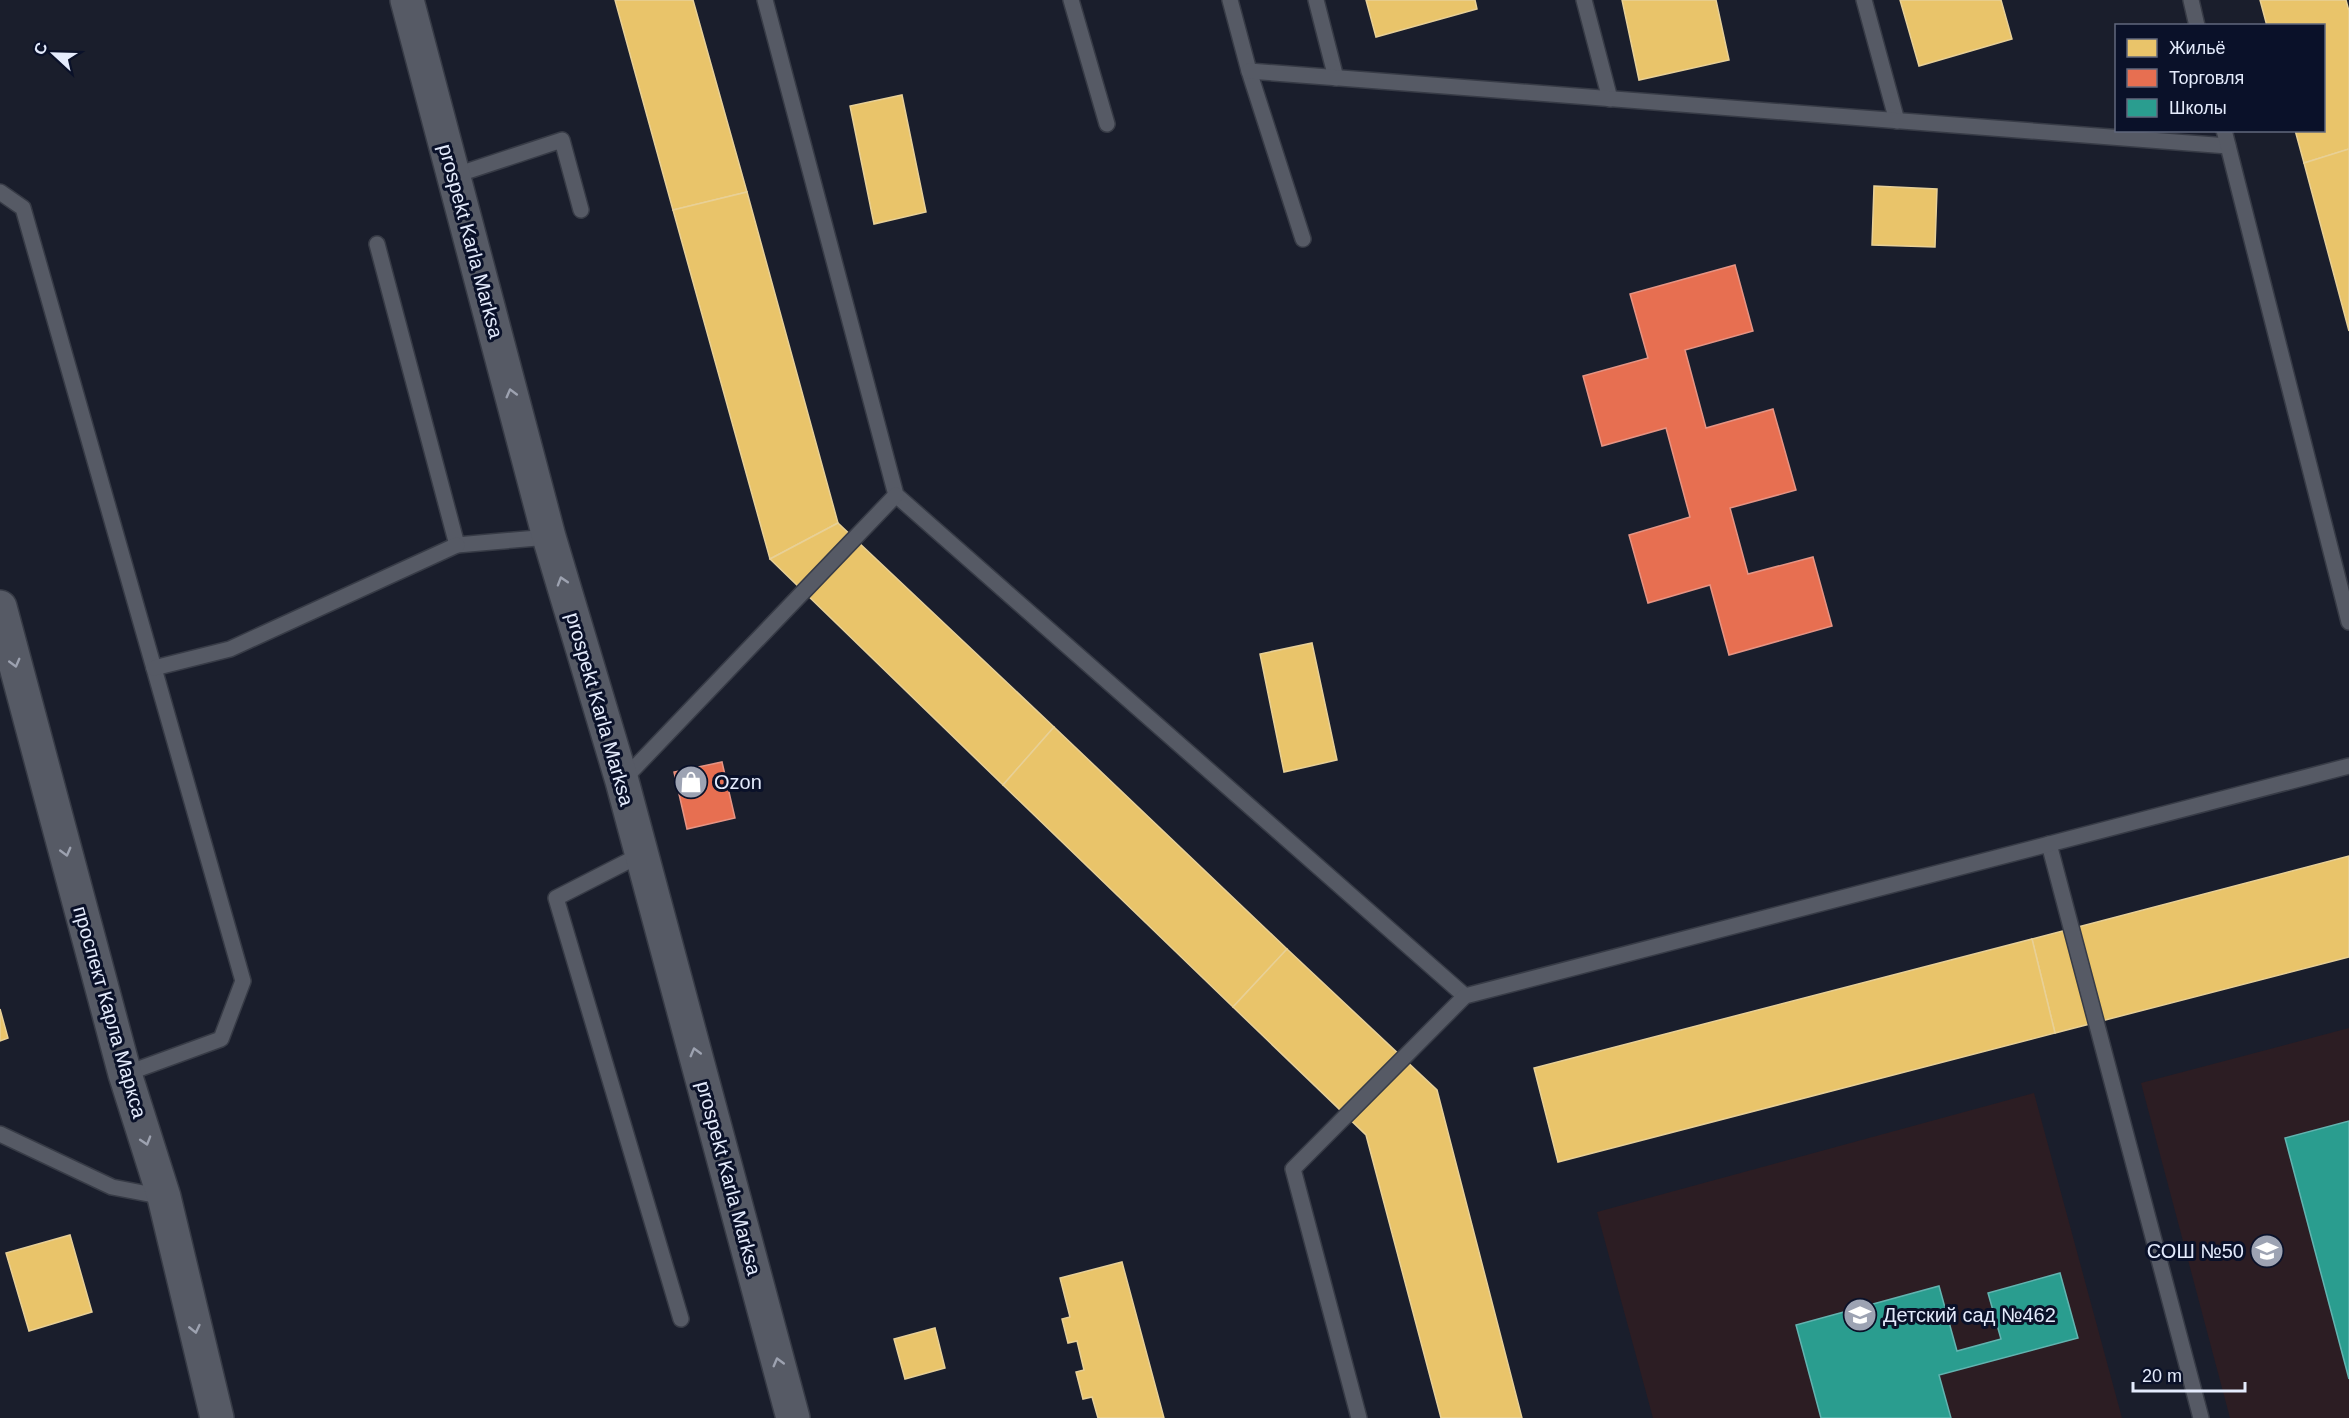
<svg xmlns="http://www.w3.org/2000/svg" width="2349" height="1418" font-family="Arial,sans-serif">
	<rect width="100%" height="100%" fill="#1a1e2c"/>
	<g fill="#2c1d23">
		<polygon points="2349,1028 2349,1418 2230,1418 2141,1083"/>
		<polygon points="2034,1093 2122,1418 1653,1418 1597,1212"/>
	</g>
	<g fill="#e9c46a" stroke="#e8d096" stroke-width="1.5">
		<polygon points="615,0 693,0 747,192 673,210"/>
		<polygon points="1366,0 1475,0 1477,9 1376,37"/>
		<polygon points="1622,0 1716,0 1729,60 1639,80"/>
		<polygon points="1900,0 2001,0 2012,39 1919,66"/>
		<polygon points="2260,0 2346,0 2349,11 2349,149 2304,163 2295,130 2324,130 2324,26 2267,26"/>
		<polygon points="902,95 926,212 874,224 850,106"/>
		<polygon points="2349,149 2349,331 2304,163"/>
		<polygon points="1874,186 1937,189 1935,247 1872,245"/>
		<polygon points="747,192 838,523 770,559 673,210"/>
		<polygon points="838,523 1054,727 1003,785 770,559"/>
		<polygon points="1312,643 1337,760 1284,772 1260,654"/>
		<polygon points="1054,727 1287,949 1233,1007 1003,785"/>
		<polygon points="2349,856 2349,957 2055,1033 2032,939"/>
		<polygon points="2032,939 2055,1033 1558,1162 1534,1068"/>
		<polygon points="1287,949 1437,1090 1522,1418 1441,1418 1366,1135 1233,1007"/>
		<polygon points="0,1009 8,1038 0,1041"/>
		<polygon points="70,1235 92,1312 29,1331 6,1253"/>
		<polygon points="1122,1262 1164,1418 1098,1418 1092,1397 1083,1399 1076,1372 1084,1370 1077,1341 1068,1343 1062,1319 1070,1317 1060,1278"/>
		<polygon points="935,1328 945,1368 905,1379 894,1339"/>
	</g>
	<g fill="#e76f51" stroke="#e69484" stroke-width="1.5">
		<polygon points="1735,265 1753,331 1685,350 1706,428 1773,409 1796,490 1730,508 1748,574 1813,557 1832,626 1729,655 1710,585 1648,603 1629,535 1690,517 1666,428 1602,446 1583,376 1648,358 1630,294"/>
		<polygon points="722,762 735,818 687,829 674,772"/>
	</g>
	<g fill="#2a9d8f" stroke="#62b4b0" stroke-width="1.5">
		<polygon points="2349,1121 2349,1379 2285,1138"/>
		<polygon points="2060,1273 2078,1338 1939,1375 1951,1418 1821,1418 1796,1325 1939,1286 1957,1351 2001,1339 1988,1293"/>
	</g>
	<g fill="none" stroke-linecap="round" stroke-linejoin="round">
		<defs>
			<g id="service">
				<polyline points="765,0 896,495 1465,996"/>
				<polyline points="1071,0 1107,124"/>
				<polyline points="1230,0 1249,71 1303,239"/>
				<polyline points="1316,0 1336,78"/>
				<polyline points="1584,0 1610,99"/>
				<polyline points="1864,0 1897,121"/>
				<polyline points="2191,0 2197,26"/>
				<polyline points="1249,71 2228,146"/>
				<polyline points="2224,130 2349,622"/>
				<polyline points="453,176 562,140 581,210"/>
				<polyline points="0,192 23,208 243,981 221,1039 125,1074"/>
				<polyline points="377,244 457,545 549,537"/>
				<polyline points="154,668 230,649 457,545"/>
				<polyline points="622,781 896,495"/>
				<polyline points="2049,844 2201,1418"/>
				<polyline points="642,854 556,898 681,1319"/>
				<polyline points="0,1134 112,1187 164,1197"/>
				<polyline points="1359,1418 1293,1169 1465,996 2349,766"/>
			</g>
			<g id="secondary">
				<polyline points="407,0 549,537 622,781 793,1418"/>
				<polyline points="0,607 125,1074 164,1197 217,1418"/>
			</g>
		</defs>
		<use href="#service" stroke="#373b46" stroke-width="18"/>
		<use href="#secondary" stroke="#373b46" stroke-width="36"/>
		<use href="#service" stroke="#565a65" stroke-width="15"/>
		<use href="#secondary" stroke="#565a65" stroke-width="33"/>
	</g>
	<defs><path id="oneway-chevron" d="M-2-3.5L2.5 0L-2 3.5" fill="none" stroke-width="1.6" stroke-linecap="round" stroke-linejoin="round" transform="scale(1.5)"/></defs>
	<g stroke="#9da2b0">
		<use href="#oneway-chevron" transform="translate(511 393) rotate(-105)"/>
		<use href="#oneway-chevron" transform="translate(562 581) rotate(-107)"/>
		<use href="#oneway-chevron" transform="translate(15 663) rotate(75)"/>
		<use href="#oneway-chevron" transform="translate(66 852) rotate(75)"/>
		<use href="#oneway-chevron" transform="translate(695 1052) rotate(-105)"/>
		<use href="#oneway-chevron" transform="translate(146 1141) rotate(73)"/>
		<use href="#oneway-chevron" transform="translate(195 1329) rotate(77)"/>
		<use href="#oneway-chevron" transform="translate(778 1362) rotate(-105)"/>
	</g>
	<defs>
		<symbol id="shop-disc" viewBox="-11 -11 22 22"><circle r="9.5" fill="#9da3b3" stroke="#0a1129"/><path d="M-5-2.5h2.3a2.7 3.5 0 0 1 5.4 0H5L5.5 6h-11ZM-1.5-2.5h3a1.5 2.3 0 0 0-3 0Z" fill="#fff"/></symbol>
		<symbol id="school-disc" viewBox="-11 -11 22 22"><circle r="9.5" fill="#9da3b3" stroke="#0a1129"/><path d="M0-5L7-2L0 1L-7-2ZM-4 1L0 2.5L4 1V4Q0 6-4 4Z" fill="#fff"/></symbol>
	</defs>
	<g fill-rule="evenodd">
		<use href="#shop-disc" x="672" y="763" width="38" height="38"/>
		<use href="#school-disc" x="2248" y="1232" width="38" height="38"/>
		<use href="#school-disc" x="1841" y="1296" width="38" height="38"/>
	</g>
	<g text-anchor="middle" dominant-baseline="central" stroke-width="6" stroke-linejoin="round" paint-order="stroke">
		<g font-size="20" fill="#e4ebfc" stroke="#0a1129">
			<text transform="translate(471 241) rotate(75)">prospekt Karla Marksa</text>
			<text transform="translate(600 709) rotate(74)">prospekt Karla Marksa</text>
			<text transform="translate(110 1012) rotate(74)">проспект Карла Маркса</text>
			<text transform="translate(729 1178) rotate(75)">prospekt Karla Marksa</text>
		</g>
		<g font-size="20" fill="#e4ebfc" stroke="#0a1129" text-anchor="start">
			<text x="714" y="782">Ozon</text>
			<text x="2244" y="1251" text-anchor="end">СОШ №50</text>
			<text x="1883" y="1315">Детский сад №462</text>
		</g>
	</g>
	<rect x="2115" y="24" width="210" height="108" fill="#0a1129" stroke="#61687d" stroke-width="1.5"/>
	<rect x="2127" y="39" width="30" height="18" fill="#e9c46a" stroke="#61687d" stroke-width="1.5"/>
	<text x="2169" y="54" font-size="18" fill="#e4ebfc">Жильё</text>
	<rect x="2127" y="69" width="30" height="18" fill="#e76f51" stroke="#61687d" stroke-width="1.5"/>
	<text x="2169" y="84" font-size="18" fill="#e4ebfc">Торговля</text>
	<rect x="2127" y="99" width="30" height="18" fill="#2a9d8f" stroke="#61687d" stroke-width="1.5"/>
	<text x="2169" y="114" font-size="18" fill="#e4ebfc">Школы</text>
	<g transform="translate(54 54) rotate(292)" stroke="#0a1129" stroke-width="4.5" paint-order="stroke">
	<path d="M0-4.5L10 22L0 15L-10 22Z" fill="#e4ebfc"/>
	<text y="-9" font-size="16" font-weight="bold" text-anchor="middle" fill="#e4ebfc">С</text>
	</g>
	<path d="M2133 1382v9h112v-9" fill="none" stroke="#e4ebfc" stroke-width="3"/>
	<text x="2142" y="1382" font-size="18" fill="#e4ebfc" stroke="#0a1129" stroke-width="4.5" paint-order="stroke">20 m</text>
</svg>
